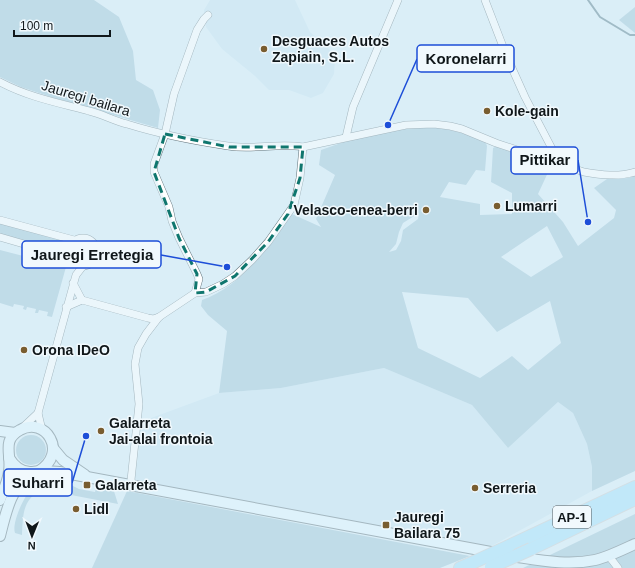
<svg xmlns="http://www.w3.org/2000/svg" width="635" height="568" font-family="Helvetica,sans-serif">
	<rect width="100%" height="100%" fill="#daeef7"/>
	<g fill="#c7e3f0">
		<polygon points="210,0 295,0 310,32 329,49 335,60 334,74 323,93 311,98 289,90 269,90 255,76 222,49 206,27 204,10"/>
		<polygon points="384,368 472,405 508,448 558,402 573,413 587,444 592,467 592,491 490,547 140,485 135,478 143,421 219,393 281,388"/>
	</g>
	<g fill="#a1c5d6" fill-rule="evenodd">
		<polygon points="0,0 94,0 119,17 133,51 136,80 153,90 160,110 158,128 51,97 21,87 0,77"/>
		<polygon points="635,7 635,33 619,20"/>
		<path d="M424 126C445 128 465 133 485 141L487 146 485 171 476 170 466 185 449 182 440 197 480 204V215L512 214V193L491 182 493 148 497 146 546 161 551 166 538 194 563 222 578 246 614 218 616 210 594 188 607 179 629 178 635 175V471L592 491V467L587 444 573 413 558 402 508 448 472 405 384 368 281 388 219 393 227 331 208 315 201 306 202 300C241 287 269 246 292 214L321 227 316 219 335 175 319 165 321 150 355 138 399 130ZM419 213 418 219 403 230 401 241 396 250 389 252 396 244 399 232 403 223ZM547 226 563 257 531 277 501 257ZM402 292 468 298 497 332 550 301 561 343 528 370 512 356 480 378 418 348Z"/>
		<polygon points="0,222 67,240 65,244 64,252 0,234"/>
		<polygon points="0,250 66,267 52,317 47,316 48,312 39,310 38,313 35,313 36,309 27,307 26,310 23,309 24,306 14,304 13,307 0,303"/>
		<circle cx="31" cy="450" r="15"/>
		<path d="M52 479 67 483 79 489 95 492 97 485 113 488 118 504 45 490C22 496 23 516 22 535L15 533C11 522 27 489 37 483 41 480 46 480 52 479Z"/>
		<polygon points="127,491 470,556 440,568 92,568"/>
		<polygon points="635,514 635,568 523,568"/>
	</g>
	<g fill="none" stroke-linecap="round" stroke-linejoin="round">
		<polyline stroke="#5a7c8b" stroke-width="2" points="588,0 600,17 630,35 635,35"/>
		<defs>
			<g id="street">
				<polyline points="485,0 507,57 525,97 560,164"/>
				<path d="M0 82C28 97 59 103 89 111 102 114 114 121 127 124 159 134 194 141 228 146 252 150 278 143 303 147L406 125 434 124 450 126 462 129 496 143 584 172C601 175 618 177 635 172"/>
				<polyline points="346,137 353,107 398,0"/>
				<polyline points="0,220 74,240"/>
				<polyline points="0,237 69,257"/>
				<circle cx="83" cy="252" r="14"/>
				<polyline points="73,283 82,300"/>
				<polyline points="195,293 199,279 197,274 179,238 172,221 169,207 154,172 154,164 165,134 174,94 197,30 204,19 208,15"/>
				<polyline points="66,307 82,300 148,318 153,319 159,317"/>
				<polyline points="22,428 38,413"/>
				<polyline points="42,430 38,413 76,275 83,266"/>
				<polyline points="134,487 131,480 139,404 135,364 138,348 146,334 159,317 195,293 206,292 223,284 235,276 252,260 268,242 294,205 300,178 303,147"/>
				<polyline points="608,555 618,568"/>
			</g>
			<g id="secondary">
				<polyline points="0,431 15,433"/>
				<polyline points="53,448 63,460 85,475"/>
				<path d="M9 458C14 466 21 473 32 472 35 472 38 471 41 471 48 471 54 472 60 472L496 553"/>
				<path d="M0 500C3 491 8 481 9 471 12 455 1 440 20 430 45 416 69 452 39 471"/>
				<path d="M0 536C6 512 11 487 32 472"/>
				<path d="M511 556C539 560 567 566 595 560 608 557 622 550 635 544"/>
			</g>
			<g id="highway">
				<polyline points="509,546 635,487"/>
				<polyline points="531,549 635,499"/>
				<polyline points="460,568 474,562"/>
			</g>
		</defs>
		<use href="#street" stroke="#63757d" stroke-width="8"/>
		<use href="#secondary" stroke="#63757d" stroke-width="12"/>
		<use href="#highway" stroke="#cacccd" stroke-width="14"/>
		<use href="#street" stroke="#fff" stroke-width="7"/>
		<use href="#secondary" stroke="#e3f5fe" stroke-width="10"/>
		<use href="#highway" stroke="#a3dffa" stroke-width="12"/>
		<defs>
			<g id="highway-bridge">
				<polyline points="474,562 509,546"/>
				<polyline points="491,567 531,549"/>
			</g>
		</defs>
		<use href="#highway-bridge" stroke="#cacccd" stroke-width="14" stroke-linecap="butt"/>
		<use href="#highway-bridge" stroke="#a3dffa" stroke-width="12"/>
	</g>
	<path d="M0 0H635V568H0ZM165 134 229 147H303L300 178 288 214 268 242 235 276 206 292 195 293 197 274 179 238 154 172Z" fill="#daeef7" fill-opacity=".55" fill-rule="evenodd"/>
	<path fill="none" stroke="#0f766e" stroke-width="3" stroke-dasharray="8 5" stroke-linejoin="round" d="M165 134 229 147H303L300 178 288 214 268 242 235 276 206 292 195 293 197 274 179 238 154 172Z"/>
	<g fill="#795d30" stroke="#f1f9fd" stroke-width="1.5">
		<circle cx="264" cy="49" r="4"/>
		<circle cx="487" cy="111" r="4"/>
		<circle cx="497" cy="206" r="4"/>
		<circle cx="426" cy="210" r="4"/>
		<circle cx="24" cy="350" r="4"/>
		<circle cx="101" cy="431" r="4"/>
		<rect x="83" y="481" width="8" height="8" rx="2"/>
		<circle cx="475" cy="488" r="4"/>
		<circle cx="76" cy="509" r="4"/>
		<rect x="382" y="521" width="8" height="8" rx="2"/>
	</g>
	<g text-anchor="middle" dominant-baseline="central" stroke-width="3" stroke-linejoin="round" paint-order="stroke">
		<rect fill="#f1f9fd" stroke="#545b5e" stroke-width="1" x="553" y="506" width="38" height="22" rx="3"/>
		<g font-size="13" font-weight="bold" fill="#10171a">
			<text x="572" y="517">AP-1</text>
		</g>
		<g font-size="14" font-weight="bold" fill="#10171a" stroke="#f1f9fd" text-anchor="start">
			<text x="272" y="41">Desguaces Autos<tspan x="272" dy="16">Zapiain, S.L.</tspan></text>
			<text x="495" y="111">Kole-gain</text>
			<text x="505" y="206">Lumarri</text>
			<text x="418" y="210" text-anchor="end">Velasco-enea-berri</text>
			<text x="32" y="350">Orona IDeO</text>
			<text x="109" y="423">Galarreta<tspan x="109" dy="16">Jai-alai frontoia</tspan></text>
			<text x="95" y="485">Galarreta</text>
			<text x="483" y="488">Serreria</text>
			<text x="84" y="509">Lidl</text>
			<text x="394" y="517">Jauregi<tspan x="394" dy="16">Bailara 75</tspan></text>
		</g>
		<g font-size="14" fill="#10171a" stroke="#f1f9fd">
			<text transform="translate(86 98) rotate(17)">Jauregi bailara</text>
		</g>
	</g>
	<path fill="none" stroke="#1d4ed8" stroke-width="1.5" d="M388 125L417 59M588 222L578 160M227 267L161 255M86 436L72 483"/>
	<g fill="#1d4ed8" stroke="#f1f9fd" stroke-width="1.5">
		<circle cx="388" cy="125" r="4"/>
		<circle cx="588" cy="222" r="4"/>
		<circle cx="227" cy="267" r="4"/>
		<circle cx="86" cy="436" r="4"/>
	</g>
	<g fill="#f1f9fd" stroke="#1d4ed8" stroke-width="1.5">
		<rect x="417" y="45" width="97" height="27" rx="4"/>
		<rect x="511" y="147" width="67" height="27" rx="4"/>
		<rect x="22" y="241" width="139" height="27" rx="4"/>
		<rect x="4" y="469" width="68" height="27" rx="4"/>
	</g>
	<g font-size="15" text-anchor="middle" font-weight="bold" fill="#10171a">
		<text x="466" y="64">Koronelarri</text>
		<text x="545" y="165">Pittikar</text>
		<text x="92" y="260">Jauregi Erretegia</text>
		<text x="38" y="488">Suharri</text>
	</g>
	<g transform="translate(32 536) rotate(181)" stroke="#f1f9fd" stroke-width="3" paint-order="stroke">
	<path d="M0-3L7 15L0 10L-7 15Z" fill="#10171a"/>
	<text y="-6" font-size="11" font-weight="bold" text-anchor="middle" fill="#10171a">N</text>
	</g>
	<path d="M14 30v6h96v-6" fill="none" stroke="#10171a" stroke-width="2"/>
	<text x="20" y="30" font-size="12" fill="#10171a" stroke="#f1f9fd" stroke-width="3" paint-order="stroke">100 m</text>
</svg>
